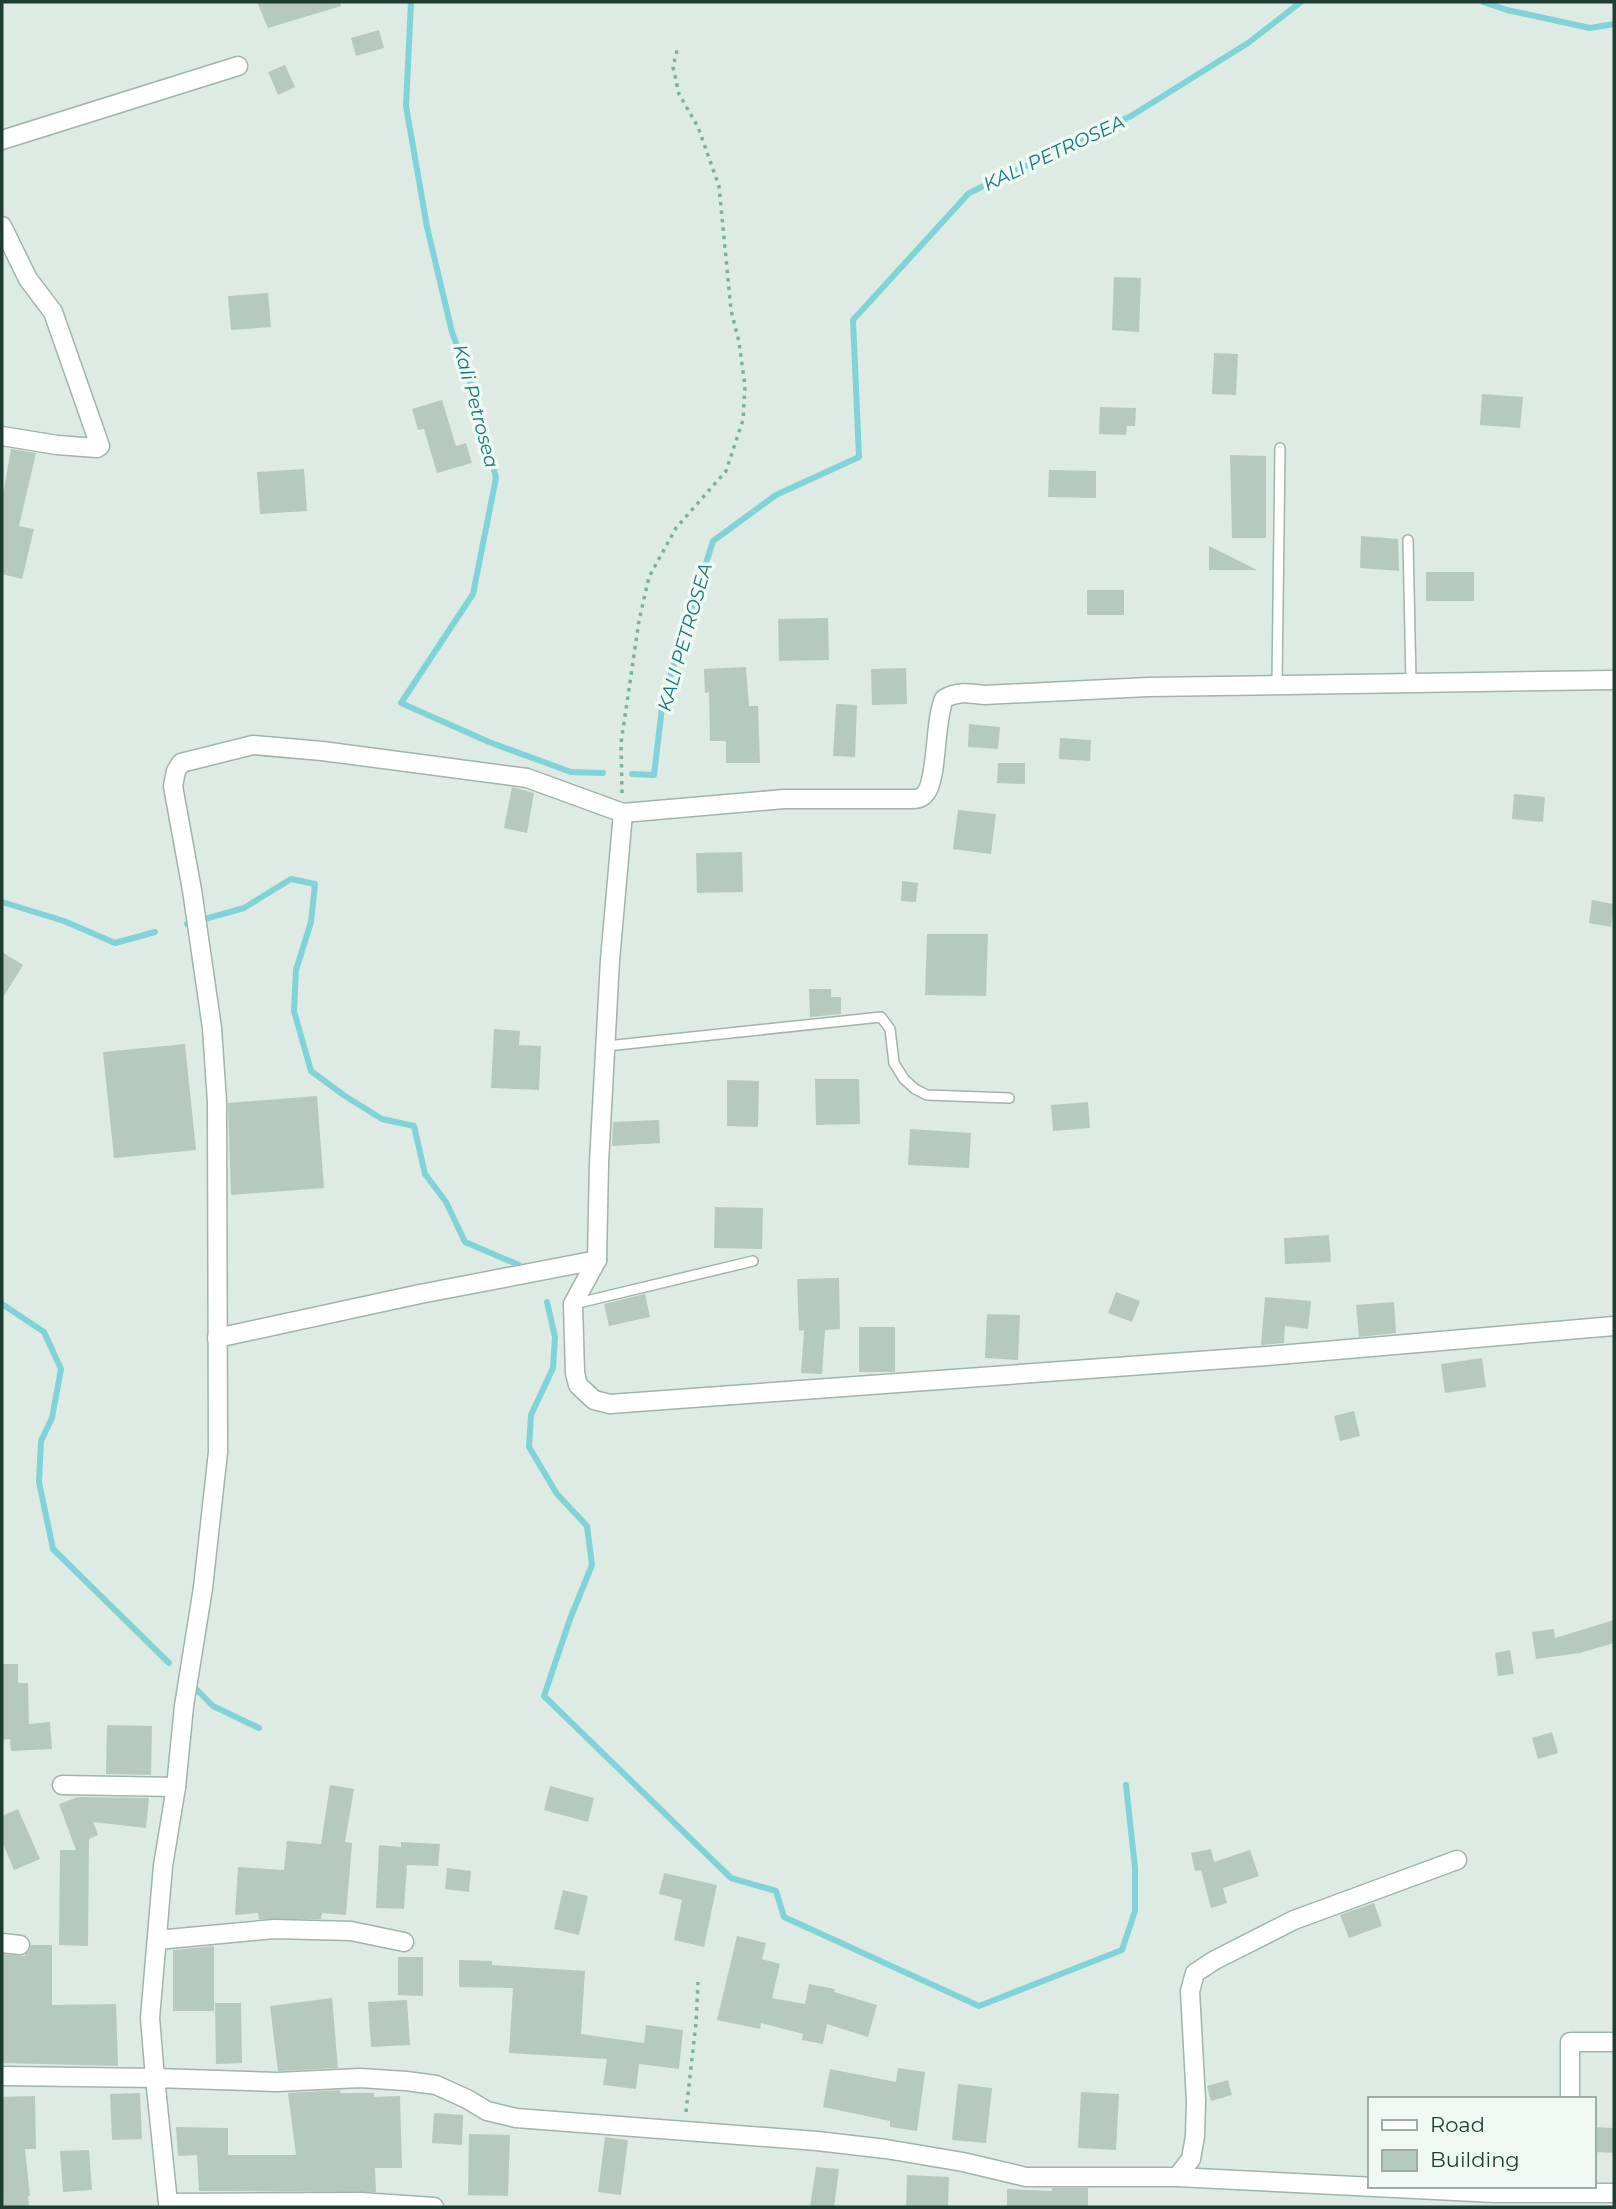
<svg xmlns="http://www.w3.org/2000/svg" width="1616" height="2209" font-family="Montserrat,sans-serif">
	<rect width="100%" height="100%" fill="#deebe4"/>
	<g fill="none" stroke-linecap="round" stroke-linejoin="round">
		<g stroke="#80d3d7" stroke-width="6">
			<polyline points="411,2 406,106 427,227 452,332 481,412 496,478 473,594 401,703 489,742 571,772 603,773"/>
			<polyline points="1483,2 1507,10 1590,28 1614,24"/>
			<polyline points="632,774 654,775 663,699 713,541 776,495 859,457 853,320 969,193 1131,116 1248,43 1301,2"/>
			<polyline points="2,902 64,921 115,943 155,932"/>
			<polyline points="187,924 244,908 291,879 315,884 311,922 296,970 294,1011 311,1071 345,1096 382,1119 414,1126 425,1174 446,1202 465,1242 519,1265 525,1273"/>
			<polyline points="547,1302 555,1337 553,1368 531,1415 529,1447 557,1494 587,1526 592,1565 570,1619 544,1696 731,1878 776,1891 784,1917 979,2006 1122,1950 1135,1911 1135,1868 1126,1785"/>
			<polyline points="2,1304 44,1332 61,1369 52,1418 41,1441 39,1482 53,1549 169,1663"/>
			<polyline points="197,1690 213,1706 259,1728"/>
		</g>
	</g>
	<g fill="#b6c9bf">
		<polygon points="257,2 340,2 341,6 268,28"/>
		<polygon points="379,30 384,48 356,56 351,38"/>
		<polygon points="285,65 295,87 278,95 268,72"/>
		<polygon points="1114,277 1141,278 1139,332 1112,330"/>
		<polygon points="268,293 271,327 231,330 228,296"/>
		<polygon points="1214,353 1238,354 1236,395 1212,394"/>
		<polygon points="1482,394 1523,397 1520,428 1480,425"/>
		<polygon points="442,400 456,446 466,443 472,463 437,473 424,429 418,430 412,409"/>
		<polygon points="1100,407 1136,408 1135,426 1127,426 1126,435 1099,434"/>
		<polygon points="11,449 36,453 19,526 34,529 22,579 2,574 2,500"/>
		<polygon points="1230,455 1266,456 1266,538 1232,538"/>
		<polygon points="304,469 307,511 260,514 257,472"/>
		<polygon points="1049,470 1096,471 1096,498 1048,497"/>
		<polygon points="1361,536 1398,539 1399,571 1360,568"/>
		<polygon points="1209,546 1257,570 1209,570"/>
		<rect x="1426" y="572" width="48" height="29"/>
		<rect x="1087" y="590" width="37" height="25"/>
		<polygon points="828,618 829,660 779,661 778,619"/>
		<polygon points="746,667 749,706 758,706 760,763 726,763 726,741 710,741 709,692 705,693 704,669"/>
		<polygon points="906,668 907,704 872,705 871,669"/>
		<polygon points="836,704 857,705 855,757 833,756"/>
		<polygon points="969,724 1000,727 998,749 968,747"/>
		<polygon points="1060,738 1091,740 1090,761 1059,759"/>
		<polygon points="998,763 1025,763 1025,784 997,783"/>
		<polygon points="512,787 534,793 527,833 504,828"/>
		<polygon points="1514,794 1545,797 1543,822 1512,819"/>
		<polygon points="958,810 996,814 991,854 953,849"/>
		<polygon points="742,852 743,892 697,893 696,853"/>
		<polygon points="902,881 918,883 916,902 901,901"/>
		<polygon points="1592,900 1614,904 1611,927 1589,923"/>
		<polygon points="927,934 988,934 986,996 925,995"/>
		<polygon points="2,952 23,965 2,999"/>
		<polygon points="809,989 831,989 831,997 841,997 841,1014 810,1017"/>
		<polygon points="494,1029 520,1031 519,1045 541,1046 539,1090 491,1088"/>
		<polygon points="185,1044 196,1150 114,1158 103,1052"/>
		<polygon points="815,1079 859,1079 860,1124 816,1125"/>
		<polygon points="727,1080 759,1081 758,1127 727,1126"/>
		<polygon points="317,1096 324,1188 231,1195 228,1103"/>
		<polygon points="1088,1102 1090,1128 1053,1131 1051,1105"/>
		<polygon points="659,1120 660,1143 612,1146 613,1122"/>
		<polygon points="910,1129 971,1133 969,1168 908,1165"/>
		<polygon points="715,1207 763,1208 762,1249 714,1248"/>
		<polygon points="1329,1235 1331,1262 1285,1264 1284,1238"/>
		<polygon points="839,1278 840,1329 825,1330 822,1374 801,1373 804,1330 799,1331 797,1279"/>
		<polygon points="1116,1292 1140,1301 1132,1322 1108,1313"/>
		<polygon points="645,1294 650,1317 609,1326 604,1304"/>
		<polygon points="1265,1297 1311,1301 1308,1329 1285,1326 1284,1343 1261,1345"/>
		<polygon points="1394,1302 1396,1333 1359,1337 1356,1305"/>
		<polygon points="987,1314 1020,1315 1018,1360 985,1358"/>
		<rect x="859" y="1327" width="36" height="45"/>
		<polygon points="1482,1358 1486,1387 1445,1393 1441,1364"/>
		<polygon points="1354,1411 1360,1436 1340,1441 1334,1416"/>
		<polygon points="1614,1620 1614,1643 1580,1653 1536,1659 1532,1632 1554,1629 1555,1638"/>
		<polygon points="1510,1650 1514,1674 1498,1676 1495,1653"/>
		<polygon points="2,1664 18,1664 18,1683 28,1683 29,1724 50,1722 52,1749 11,1751 10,1739 2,1740"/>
		<polygon points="107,1725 152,1726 151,1775 106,1774"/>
		<polygon points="1552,1732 1558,1753 1538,1759 1532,1738"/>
		<polygon points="330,1785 354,1789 345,1842 352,1843 346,1915 322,1913 321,1919 259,1919 258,1913 235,1915 238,1867 284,1870 287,1841 321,1844"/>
		<polygon points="550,1786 594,1798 588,1822 544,1810"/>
		<polygon points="78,1797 149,1798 146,1828 93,1822 98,1835 89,1839 88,1946 59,1945 60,1850 76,1850 59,1804"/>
		<polygon points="18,1809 40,1859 14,1870 2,1841 2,1816"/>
		<polygon points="401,1842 440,1844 438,1866 407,1865 404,1909 376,1908 379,1845 401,1847"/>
		<polygon points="1211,1849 1214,1862 1250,1850 1259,1876 1223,1888 1227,1903 1211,1908 1201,1870 1195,1871 1191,1853"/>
		<polygon points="447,1868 471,1871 469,1892 445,1889"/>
		<polygon points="664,1873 717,1885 704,1947 674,1940 682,1900 659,1894"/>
		<polygon points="563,1890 588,1896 579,1935 554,1929"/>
		<polygon points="1374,1903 1382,1926 1349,1938 1340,1915"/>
		<polygon points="737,1936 766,1943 762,1959 780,1964 772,1998 805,2004 809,1984 835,1989 834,1992 877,2005 868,2037 827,2024 823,2044 802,2040 803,2034 761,2023 760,2029 717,2020"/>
		<polygon points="31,1945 52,1945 52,2005 116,2004 118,2066 2,2063 2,1954 24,1956 29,1951"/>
		<polygon points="214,1946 214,2011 173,2011 173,1950"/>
		<polygon points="398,1957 423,1957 423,1996 398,1995"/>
		<polygon points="459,1960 492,1961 492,1965 585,1971 581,2034 644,2043 646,2025 683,2030 679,2069 639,2064 636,2089 603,2085 607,2059 509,2053 513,1988 459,1987"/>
		<polygon points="332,1998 338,2068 278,2071 270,2006"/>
		<polygon points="407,2000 410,2045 371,2047 368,2002"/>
		<polygon points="215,2003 241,2003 242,2063 216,2064"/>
		<polygon points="898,2068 925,2072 917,2131 890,2127 890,2121 823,2107 830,2069 896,2082"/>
		<polygon points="1228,2080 1232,2095 1211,2101 1207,2086"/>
		<polygon points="958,2084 992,2088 986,2143 952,2140"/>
		<polygon points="340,2090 340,2093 374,2093 374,2097 400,2096 402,2168 375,2168 376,2192 199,2191 197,2155 178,2156 176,2127 228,2128 228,2155 296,2155 288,2093"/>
		<polygon points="1081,2092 1119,2094 1116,2150 1078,2148"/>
		<polygon points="140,2093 142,2139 112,2140 110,2094"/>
		<polygon points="35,2096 36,2149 25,2149 30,2196 28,2196 29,2207 4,2207 2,2184 2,2097"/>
		<polygon points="434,2113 463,2115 462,2145 432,2143"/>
		<polygon points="1593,2127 1614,2128 1614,2153 1593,2152"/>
		<polygon points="469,2134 510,2135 508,2196 468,2195"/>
		<polygon points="605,2137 628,2140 621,2195 598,2192"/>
		<polygon points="89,2150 92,2190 63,2192 60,2151"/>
		<polygon points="816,2167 839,2169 834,2207 810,2207"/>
		<polygon points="907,2175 949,2177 948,2207 906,2207"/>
		<polygon points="1052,2188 1088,2188 1088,2207 1007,2207 1007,2189 1052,2191"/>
	</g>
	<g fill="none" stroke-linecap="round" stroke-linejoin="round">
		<defs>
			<g id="lane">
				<polyline points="1408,540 1411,682"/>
				<polyline points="1277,685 1280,448"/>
				<polyline points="607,1046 881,1017 890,1029 894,1063 904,1079 915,1089 927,1095 1009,1098"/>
				<polyline points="574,1304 753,1261"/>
			</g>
			<g id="street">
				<polyline points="2,140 238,66"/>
				<polyline points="2,226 28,279 53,312 100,446 97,448 57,445 2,436"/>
				<polyline points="623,813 610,960 599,1163 597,1260 573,1304 575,1373 578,1385 594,1400 610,1404 1267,1356 1614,1326"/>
				<polyline points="217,1338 420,1294 597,1260"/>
				<polyline points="62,1785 176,1787"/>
				<polyline points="157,1940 274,1929 351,1931 404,1942"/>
				<polyline points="2,1943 20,1945"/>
				<path d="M2 2076 155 2078 150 2018 163 1866 176 1787 184 1706 203 1588 218 1452 217 1102 212 1028 192 890 173 786 176 771 181 763 253 745 322 751 527 778 623 813 784 799H910C916 799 921 799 925 794 938 780 934 722 944 699 957 691 970 693 984 695L1148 687 1614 680"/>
				<polyline points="1570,2099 1570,2042 1614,2042"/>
				<polyline points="1177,2177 1495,2193 1614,2193"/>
				<polyline points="434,2207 360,2202 168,2203 155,2078 277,2082 360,2078 406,2081 436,2085 467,2099 487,2111 516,2118 817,2141 886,2149 963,2162 1026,2177 1177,2177 1191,2159 1195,2136 1196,2101 1190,1991 1195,1973 1215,1960 1294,1920 1457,1860"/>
			</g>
		</defs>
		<use href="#lane" stroke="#a1b3ab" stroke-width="12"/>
		<use href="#street" stroke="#a1b3ab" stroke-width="21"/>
		<g stroke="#7bb29b" stroke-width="3.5" stroke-dasharray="3.5 5" stroke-linecap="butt">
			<polyline points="622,793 621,743 639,621 649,577 676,528 726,471 743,420 745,386 739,342 731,310 719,186 698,127 679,94 673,67 678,46"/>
			<polyline points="686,2112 696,2023 698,1982"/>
		</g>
		<use href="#lane" stroke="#fff" stroke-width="9"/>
		<use href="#street" stroke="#fff" stroke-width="18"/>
	</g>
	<g text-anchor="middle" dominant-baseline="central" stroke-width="7" stroke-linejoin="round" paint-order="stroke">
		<g font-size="19" font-style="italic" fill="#13787d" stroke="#eff8f2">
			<text transform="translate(1054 153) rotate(-25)">KALI PETROSEA</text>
			<text transform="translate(476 406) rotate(75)">Kali Petrosea</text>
			<text transform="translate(685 637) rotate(-74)">KALI PETROSEA</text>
		</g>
	</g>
	<rect width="1616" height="2209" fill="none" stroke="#1e3c31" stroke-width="7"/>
	<rect x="1368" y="2097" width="228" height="91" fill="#eff8f2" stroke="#9bada5" stroke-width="2"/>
	<rect x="1382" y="2120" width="35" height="10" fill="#ffffff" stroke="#9bada5" stroke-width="2"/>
	<text x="1430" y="2132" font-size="21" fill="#1e3c31">Road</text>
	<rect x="1382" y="2150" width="35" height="21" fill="#b6c9bf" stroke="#9bada5" stroke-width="2"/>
	<text x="1430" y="2167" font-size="21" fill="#1e3c31">Building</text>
</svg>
